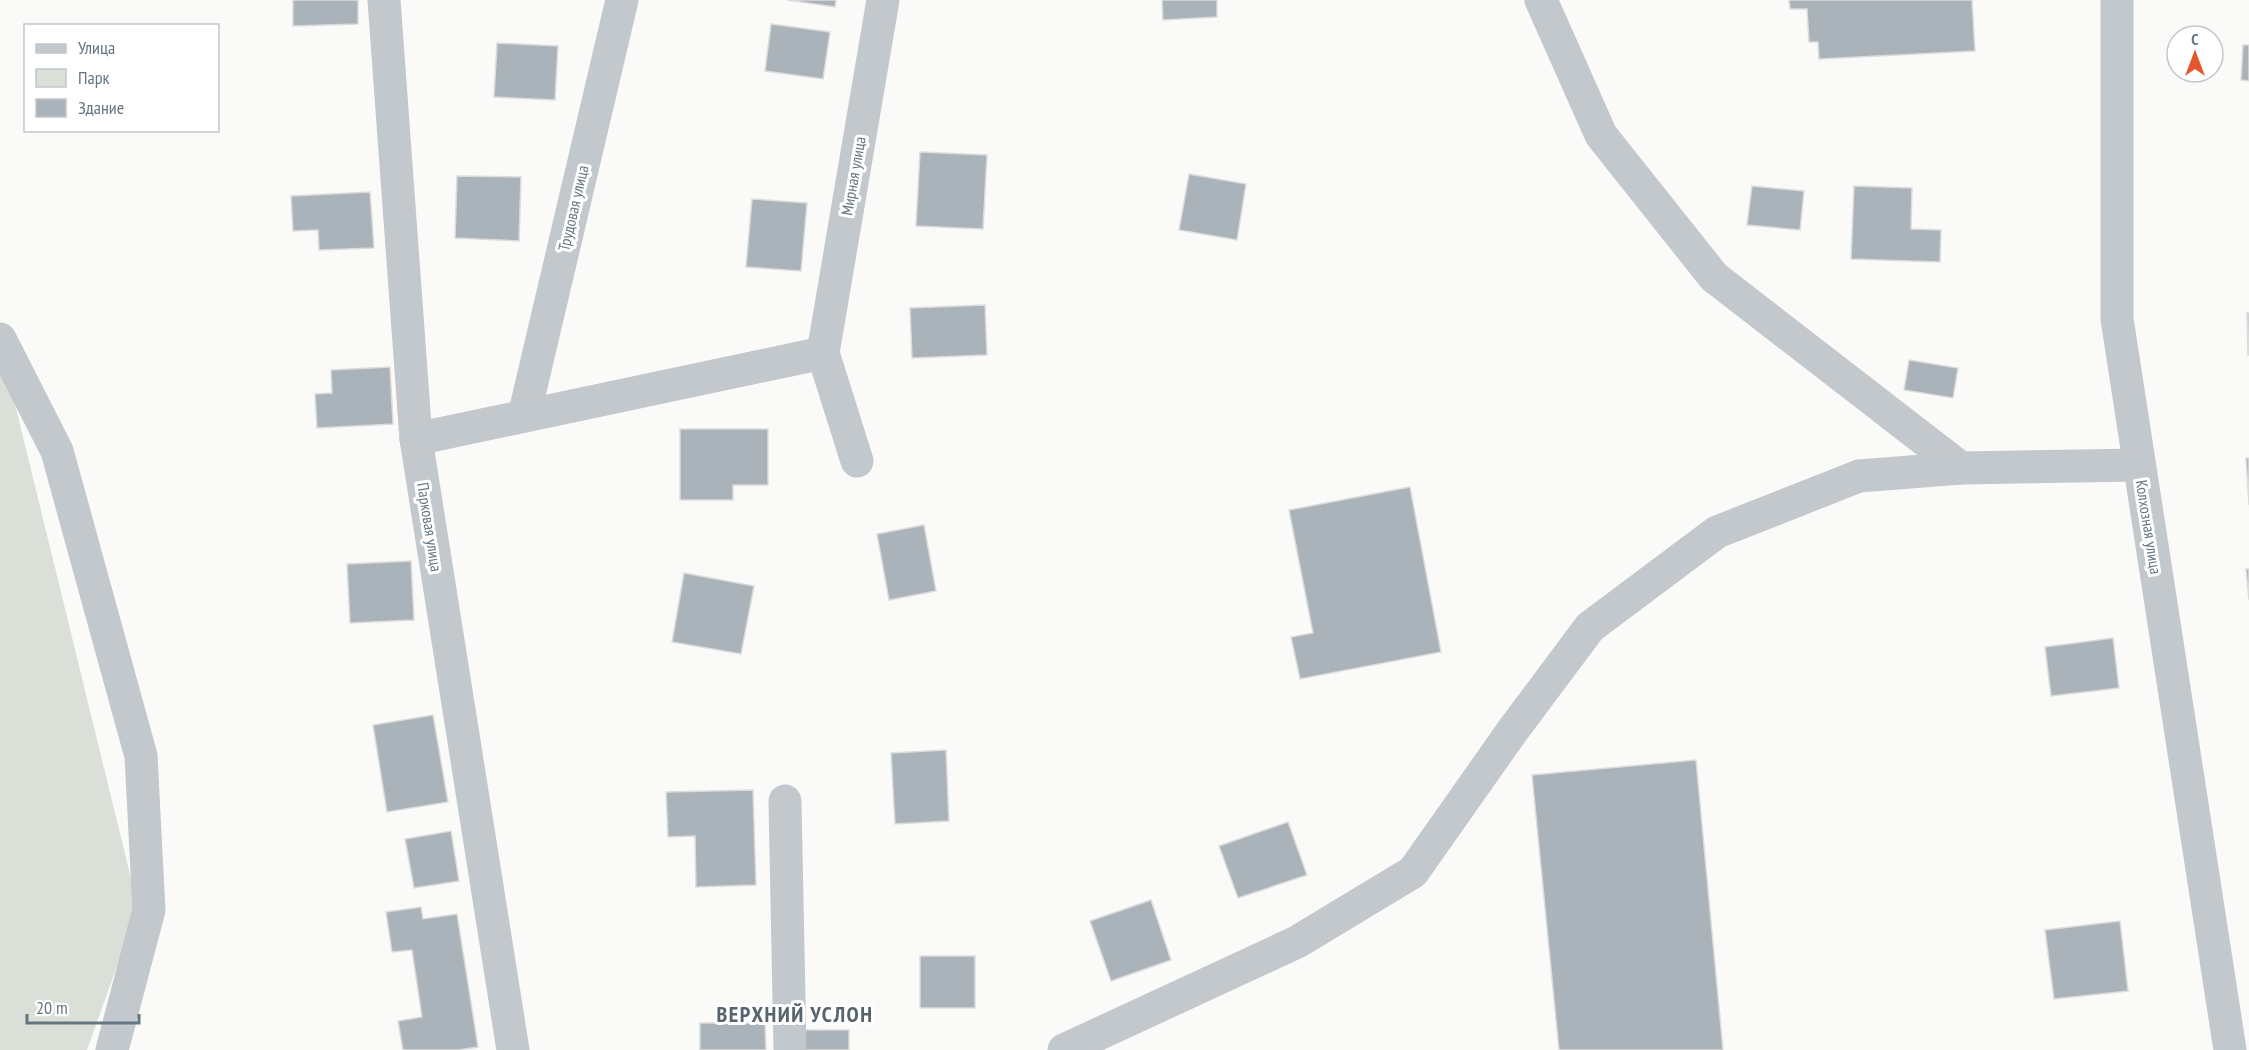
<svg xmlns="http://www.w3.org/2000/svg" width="2249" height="1050" font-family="'PT Sans Narrow',sans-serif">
	<rect width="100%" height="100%" fill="#fafaf8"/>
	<polygon fill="#dadfd7" points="0,343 138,907 87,1050 0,1050"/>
	<g fill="#aab3b9" stroke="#dcdcda" stroke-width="1.5">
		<polygon points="293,0 358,0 358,24 293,26"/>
		<polygon points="787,0 836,0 835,7"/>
		<polygon points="1162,0 1217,0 1217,17 1163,20"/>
		<polygon points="1789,0 1972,0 1975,51 1819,59 1818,42 1809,42 1807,9 1790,9"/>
		<polygon points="771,24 830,32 823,79 765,71"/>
		<polygon points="497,43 558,46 555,100 494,97"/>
		<polygon points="2243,45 2249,45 2249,81 2241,80"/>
		<polygon points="920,152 987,155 983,229 916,226"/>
		<polygon points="1189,174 1246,184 1237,240 1179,230"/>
		<polygon points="457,176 521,177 519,241 455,238"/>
		<polygon points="1752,186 1804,191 1800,230 1747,225"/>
		<polygon points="1854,186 1912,188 1911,229 1941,230 1940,262 1851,259"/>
		<polygon points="370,192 374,248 319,250 318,230 293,231 291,196"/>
		<polygon points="752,199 807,203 801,271 746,267"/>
		<polygon points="985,305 987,355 912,358 910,308"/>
		<polygon points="2247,313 2249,313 2249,355 2248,355"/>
		<polygon points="1909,360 1958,368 1953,398 1904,390"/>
		<polygon points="390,367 393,424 317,428 315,394 332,393 331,370"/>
		<polygon points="680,429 768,429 768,485 733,485 733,500 680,500"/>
		<polygon points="2246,458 2249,458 2249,505"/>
		<polygon points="1410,487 1441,652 1300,679 1291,637 1313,633 1289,510"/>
		<polygon points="924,525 936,591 889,600 877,534"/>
		<polygon points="411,561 414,620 350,623 347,564"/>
		<polygon points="2246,569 2249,569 2249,600"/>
		<polygon points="684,573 754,586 741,654 672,642"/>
		<polygon points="2113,638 2119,688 2051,696 2045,647"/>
		<polygon points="433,715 448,802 387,812 373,725"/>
		<polygon points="946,750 949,821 895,824 891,753"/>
		<polygon points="1696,760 1723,1050 1559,1050 1532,775"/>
		<polygon points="753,790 756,885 696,887 695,836 668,837 666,792"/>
		<polygon points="1288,822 1307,875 1238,898 1219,846"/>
		<polygon points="451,831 459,881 414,888 405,839"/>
		<polygon points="1151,900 1171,960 1111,981 1090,921"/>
		<polygon points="421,907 423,919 457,914 478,1047 458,1050 403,1050 398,1021 422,1017 412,950 392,952 386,912"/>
		<polygon points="2120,921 2128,991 2054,999 2045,930"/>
		<rect x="920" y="956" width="55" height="52"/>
		<polygon points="700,1023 765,1023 766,1050 700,1050"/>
		<rect x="799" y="1030" width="50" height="20"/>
	</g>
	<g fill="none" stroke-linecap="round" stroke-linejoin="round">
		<g stroke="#c3c8cc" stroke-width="33">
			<polyline points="384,0 416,439 513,1050"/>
			<polyline points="1541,0 1601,135 1714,277 1961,468"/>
			<polyline points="2117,0 2117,319 2230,1050"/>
			<polyline points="0,339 57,451 141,756 149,910 112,1050"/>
			<polyline points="524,416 622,0"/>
			<polyline points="416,439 823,353"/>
			<polyline points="857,461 823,353 883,0"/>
			<polyline points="785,801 790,1050"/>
			<polyline points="1064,1050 1297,942 1413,872 1513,730 1590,627 1717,532 1859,476 1961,468 2139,465"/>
		</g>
	</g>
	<g text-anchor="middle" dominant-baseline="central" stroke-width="6" stroke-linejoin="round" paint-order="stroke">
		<g font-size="16" fill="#657683" stroke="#fff">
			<text transform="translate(853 176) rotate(-80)">Мирная улица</text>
			<text transform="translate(573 208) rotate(-77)">Трудовая улица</text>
			<text transform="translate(430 527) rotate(81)">Парковая улица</text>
			<text transform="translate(2149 527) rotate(81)">Колхозная улица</text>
		</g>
		<g font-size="22" font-weight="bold" letter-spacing="1.5" fill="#57646e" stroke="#fff">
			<text x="795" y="1014">ВЕРХНИЙ УСЛОН</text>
		</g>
	</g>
	<rect x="24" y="24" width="195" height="108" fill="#ffffff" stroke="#c1c8cd" stroke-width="1.5"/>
	<rect x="36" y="44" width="30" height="9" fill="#c3c8cc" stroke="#c1c8cd" stroke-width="1.5"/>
	<text x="78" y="54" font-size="18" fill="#657683">Улица</text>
	<rect x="36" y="69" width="30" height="18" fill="#dadfd7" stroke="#c1c8cd" stroke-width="1.5"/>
	<text x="78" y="84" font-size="18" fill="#657683">Парк</text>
	<rect x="36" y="99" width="30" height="18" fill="#aab3b9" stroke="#c1c8cd" stroke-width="1.5"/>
	<text x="78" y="114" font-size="18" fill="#657683">Здание</text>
	<g transform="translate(2195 54)"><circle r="28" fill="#ffffff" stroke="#c1c8cd" stroke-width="1.5"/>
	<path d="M0-4.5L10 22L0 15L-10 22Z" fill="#e4572e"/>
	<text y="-9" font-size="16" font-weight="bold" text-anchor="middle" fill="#657683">С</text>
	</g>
	<path d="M27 1014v9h112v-9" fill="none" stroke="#657683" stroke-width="3"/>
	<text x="36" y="1014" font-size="18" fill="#657683" stroke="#ffffff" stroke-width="4.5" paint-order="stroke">20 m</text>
</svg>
